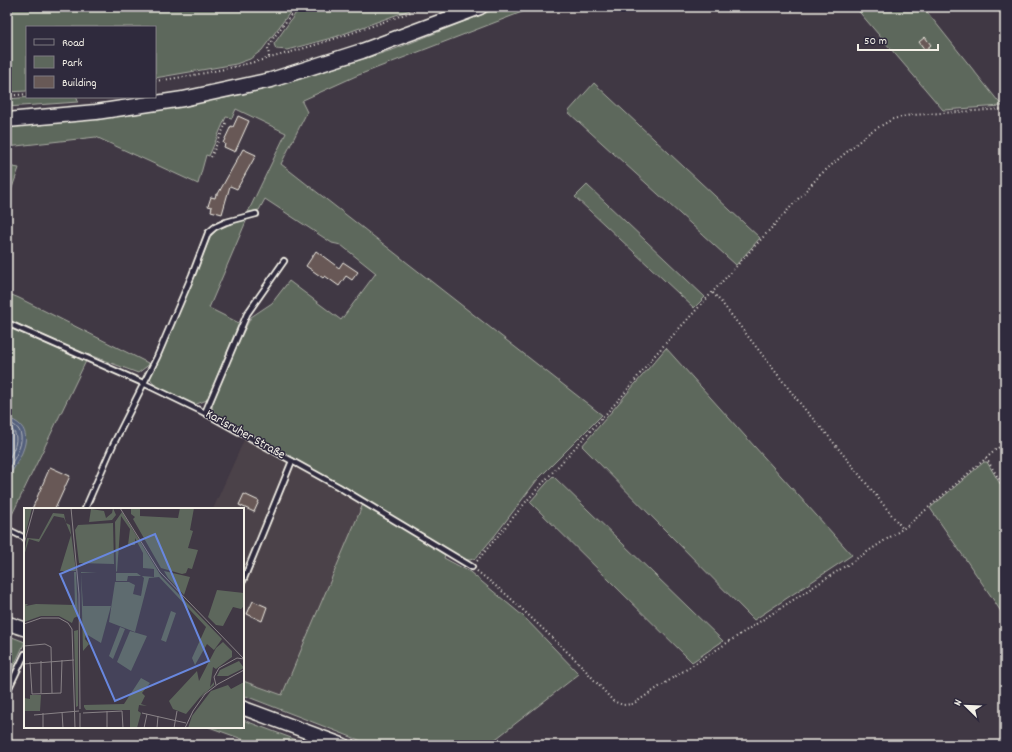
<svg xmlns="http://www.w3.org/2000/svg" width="1012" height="752" font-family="Dekko,sans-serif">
	<rect width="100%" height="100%" fill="#403844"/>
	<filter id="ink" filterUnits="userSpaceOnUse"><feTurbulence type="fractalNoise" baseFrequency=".025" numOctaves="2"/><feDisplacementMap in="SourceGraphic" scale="8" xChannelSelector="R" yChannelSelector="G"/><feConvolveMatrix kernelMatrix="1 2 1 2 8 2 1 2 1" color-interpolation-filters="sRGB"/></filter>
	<g filter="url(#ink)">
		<polygon fill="#4c4249" points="245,438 363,504 282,695 243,681 243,509 213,509"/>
		<g fill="#5d675c" stroke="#a8aca2">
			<polygon points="7,7 294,7 262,50 250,59 236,64 155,78 155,27 27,27 27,91 7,92"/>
			<polygon points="300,7 418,7 335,37 287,50 276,49 274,44"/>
			<polygon points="501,7 535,7 356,76 303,100 302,102 307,112 281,164 602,415 537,480 496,534 476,558 470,560 464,560 344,486 218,417 213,412 212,405 236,347 251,317 272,303 289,281 341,320 376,273 341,245 332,243 265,199 259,210 248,212 286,133 236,109 232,118 226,117 209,156 206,155 198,184 96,137 7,147 7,127 131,115 245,94 301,79 395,49"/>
			<polygon points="855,7 923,7 1002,106 943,110"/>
			<polygon points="594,83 760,238 736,265 568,112"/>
			<polygon points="33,97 77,97 78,102 7,107 7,99"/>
			<polygon points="7,166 19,168 7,202"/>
			<polygon points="587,185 705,297 694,308 575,197"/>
			<polygon points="247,219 209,308 239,323 207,400 194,405 155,386 150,378 211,236 219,228"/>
			<polygon points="7,293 19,298 150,364 138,373 76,350 7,319"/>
			<polygon points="7,327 86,361 7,525"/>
			<polygon points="666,348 852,555 754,620 582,446"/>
			<polygon points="984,462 987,462 1005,492 1005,618 991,596 930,508"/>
			<polygon points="553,476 723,641 692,662 530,502"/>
			<polygon points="363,504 445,555 444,558 470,572 523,616 579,674 488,745 372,745 243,695 243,681 282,695"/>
			<polygon points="7,635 25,642 7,681"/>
			<polygon points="243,720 310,745 252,745 253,743 209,727 243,727"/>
		</g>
		<path fill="#535f7b" stroke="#9399a7" d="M7 418C40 428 21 456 10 475L7 477Z"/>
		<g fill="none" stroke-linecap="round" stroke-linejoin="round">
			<g stroke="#b4b7bc" stroke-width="1">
				<path d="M7 422C34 430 16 456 7 471"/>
				<path d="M7 427C24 433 13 452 7 462"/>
			</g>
		</g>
		<g fill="#685956" stroke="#f4f1e8">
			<polygon points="925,37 931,45 925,50 919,42"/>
			<polygon points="238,116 249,121 235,152 224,147 225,144 223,143 231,126 233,127"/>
			<polygon points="243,149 256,155 237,189 230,186 222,214 211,211 212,207 208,206 211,197 215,198 216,194 218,194"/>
			<polygon points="316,251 339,268 343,262 358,272 352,280 346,276 339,286 325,276 323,278 306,266"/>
			<polygon points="50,467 70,476 55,509 32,509"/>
			<polygon points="244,494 259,501 254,512 239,505"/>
			<polygon points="253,601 267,607 262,621 247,614"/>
		</g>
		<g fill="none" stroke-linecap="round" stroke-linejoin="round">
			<defs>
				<g id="service">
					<polyline points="7,323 143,383 205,413 339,487 472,567"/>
					<polyline points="205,413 247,314 284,261"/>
					<polyline points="85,509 113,445 157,357 192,275 208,233 215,227 226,222 256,214"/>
					<polyline points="7,529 25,538"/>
					<polyline points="243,581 292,461"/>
					<polyline points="7,692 25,654"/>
				</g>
				<g id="secondary">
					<polyline points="7,623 25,629"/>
					<polyline points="243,708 343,745"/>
				</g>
				<polyline id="primary" points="7,120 96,112 183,99 271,80 362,51 480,7"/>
			</defs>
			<use href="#service" stroke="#f4f1e8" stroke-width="8"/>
			<use href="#secondary" stroke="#f4f1e8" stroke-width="16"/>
			<use href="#primary" stroke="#f4f1e8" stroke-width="17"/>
			<g stroke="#f4f1e8" stroke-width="2" stroke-dasharray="1 3" stroke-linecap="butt">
				<polyline points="269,57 268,48 274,37 297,7"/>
				<path d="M155 81C248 69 337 40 424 7"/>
				<polyline points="7,96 27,94"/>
				<polyline points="211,157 227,121"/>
				<polyline points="713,293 722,303 806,411 825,432 903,529"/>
				<polyline points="986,458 1005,489"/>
				<polyline points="477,561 530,497 624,394 654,356 820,175 870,132 893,119 911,115 1005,109"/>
				<polyline points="477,571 507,595 580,664 613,701 623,705 633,704 907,526 1005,442"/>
				<polyline points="353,740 367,745"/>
			</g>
			<use href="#service" stroke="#2f2a3d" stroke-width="4.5"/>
			<use href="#secondary" stroke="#2f2a3d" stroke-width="13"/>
			<use href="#primary" stroke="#2f2a3d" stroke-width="14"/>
		</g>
	</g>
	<g text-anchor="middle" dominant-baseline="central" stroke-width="3" stroke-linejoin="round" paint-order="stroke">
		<g font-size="13" fill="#f4f1e8" stroke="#2f2a3d">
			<text transform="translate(245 435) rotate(29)">Karlsruher Straße</text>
		</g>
	</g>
	<g transform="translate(24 508)">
		<rect width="220" height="220" fill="#403844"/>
		<path d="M0 0H8L1 28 0 27ZM89 0 92 7 88 12 65 14 67 1 80 3 82 10 88 5ZM107 0H116V8L154 10 156 0H170L166 22 169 23 164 40 174 42 168 61 164 60 162 65 158 66 137 60 109 11 111 9 107 6ZM98 4 137 68 198 131 190 142 183 136 171 157 168 150 182 119 135 69 125 70 111 124 85 114 91 74H105L111 77 109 86 117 88 120 70 118 68 130 69V61L119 60V45L111 30V37H104L106 21 97 8 93 64 92 63 91 14ZM29 5 40 6 42 15 46 17 52 63H36L47 27 40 10 30 8 15 34 5 31 0 48 3 30 15 31ZM89 15 90 56 55 55 51 22 54 17ZM140 63 166 69 160 87 144 70ZM50 64H52L54 108 50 110 48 115 35 108H17L0 114 1 96H4L2 98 12 96 51 97ZM57 64 73 65H57L59 98H87L77 135 62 126 61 131 65 136 59 143ZM92 65H113L117 68H104L103 73H92ZM193 82 220 85V98L217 101 209 99 199 118 192 117 184 109ZM147 103 152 105 142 134 137 132ZM96 119 101 121 89 151 85 148ZM54 122V198L52 199 50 123ZM106 123 123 128 107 163 93 154ZM199 134 208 143V149L192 161 189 159 186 179 190 174V177L176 190 182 182 162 206 149 201 145 193 173 163 175 173 192 140ZM215 153 220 160 204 168H193L196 162ZM117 170 126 175 118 185 121 188 117 196 123 198 115 197 114 203 117 205 113 220H106V202H62L60 199V197L100 196ZM220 174V220H164L168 208 187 183 204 177 207 181ZM6 187H17L16 203H0V190L6 191Z" fill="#5d675c"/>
		<path fill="none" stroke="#888286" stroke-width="1" d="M47 0 55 86 56 201M96 0 136 64 220 151M0 36 10 0M0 116 17 110H35L44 115 48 121 51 220M0 138 21 136 27 139 28 185M6 154 8 186 37 185 38 152M0 156 50 152M192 177 190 169 195 160 213 150 220 151M17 185V153M83 203V220M38 204 39 220M19 205V220M56 205V220M59 205 98 203 99 220M118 205 162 215M10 207 55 203M120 220 123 206M133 220 134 208M150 220 153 203M161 220 169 203 181 186 194 176 220 162"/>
		<path fill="#6887de" fill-opacity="0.15" stroke="#6887de" stroke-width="2" d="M131 26 185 153 91 193 36 66Z"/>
		<rect width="220" height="220" fill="none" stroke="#f4f1e8" stroke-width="2"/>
	</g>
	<rect width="1012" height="752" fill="none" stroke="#2f2a3d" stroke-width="24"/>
	<rect x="12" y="12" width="988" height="728" fill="none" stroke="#f4f1e8" stroke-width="1.5" filter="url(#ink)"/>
	<rect x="26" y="26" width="130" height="72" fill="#2f2a3d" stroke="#7e7a81"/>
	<rect x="34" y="39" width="20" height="6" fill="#2f2a3d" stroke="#7e7a81"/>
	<text x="62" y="46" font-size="12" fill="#f4f1e8">Road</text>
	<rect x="34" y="56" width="20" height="12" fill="#5d675c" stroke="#7e7a81"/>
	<text x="62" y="66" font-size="12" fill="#f4f1e8">Park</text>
	<rect x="34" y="76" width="20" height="12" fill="#685956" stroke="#7e7a81"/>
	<text x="62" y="86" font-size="12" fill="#f4f1e8">Building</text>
	<g transform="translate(966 706) rotate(293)" stroke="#2f2a3d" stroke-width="3" paint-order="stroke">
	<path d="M0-3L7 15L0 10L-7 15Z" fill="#f4f1e8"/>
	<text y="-6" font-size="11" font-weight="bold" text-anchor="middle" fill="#f4f1e8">N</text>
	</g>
	<path d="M858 44v6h80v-6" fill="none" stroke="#f4f1e8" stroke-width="2"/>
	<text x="864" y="44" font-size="12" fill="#f4f1e8" stroke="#2f2a3d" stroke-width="3" paint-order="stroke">50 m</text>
</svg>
